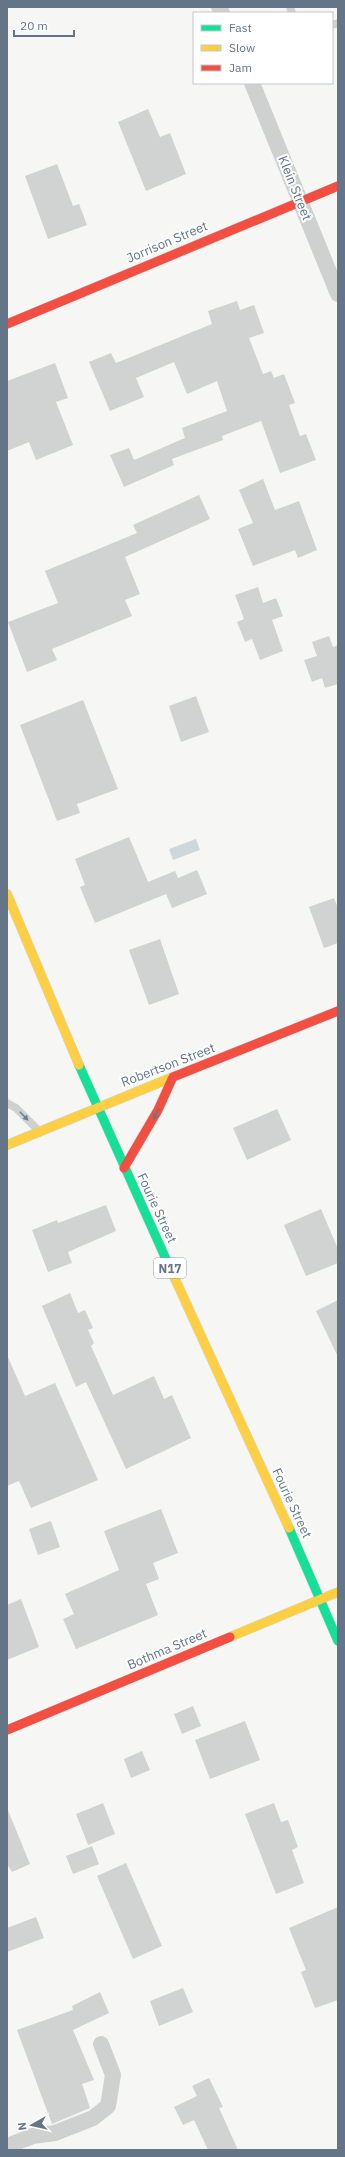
<svg xmlns="http://www.w3.org/2000/svg" width="345" height="2157" font-family="'IBM Plex Sans',sans-serif">
	<rect width="100%" height="100%" fill="#f6f6f4"/>
	<polygon fill="#d0d7db" points="196,839 200,850 173,860 169,849"/>
	<g fill="#d1d2d2">
		<polygon points="148,109 160,137 170,133 186,174 146,191 118,122"/>
		<polygon points="57,164 73,206 79,204 87,225 48,239 25,176"/>
		<polygon points="237,301 240,310 254,305 264,333 249,338 263,374 271,371 274,378 284,374 295,403 289,405 300,436 306,434 316,460 280,473 261,421 222,436 223,440 172,459 174,465 124,487 110,455 129,448 134,460 185,438 182,428 227,411 217,381 187,394 174,362 136,378 144,397 110,411 89,362 111,353 116,363 212,324 208,311"/>
		<polygon points="55,363 68,398 56,402 73,445 36,460 29,442 7,451 7,381"/>
		<polygon points="263,479 275,510 299,501 317,550 298,558 295,550 253,566 238,529 253,523 239,490"/>
		<polygon points="199,495 210,519 125,557 140,594 125,600 132,616 52,649 57,660 27,672 8,622 58,603 45,571 137,533 133,525"/>
		<polygon points="258,587 263,603 276,598 283,616 272,620 283,651 260,660 252,639 245,642 237,622 244,619 235,595"/>
		<polygon points="329,636 333,647 338,645 338,684 325,688 322,678 312,682 304,660 317,656 312,642"/>
		<polygon points="196,696 209,732 181,742 169,706"/>
		<polygon points="83,700 118,789 77,804 80,813 57,821 20,725"/>
		<polygon points="129,837 148,882 175,871 178,878 197,870 207,894 172,908 166,894 95,923 80,887 85,885 75,859"/>
		<polygon points="334,898 338,908 338,943 324,948 309,907"/>
		<polygon points="160,939 179,994 149,1005 129,950"/>
		<polygon points="277,1109 291,1140 247,1160 233,1128"/>
		<polygon points="106,1205 116,1231 68,1252 72,1263 48,1272 32,1230 57,1220 58,1223"/>
		<polygon points="321,1209 338,1249 338,1263 306,1276 284,1225"/>
		<polygon points="70,1293 78,1313 85,1310 93,1328 88,1330 94,1343 91,1346 113,1395 154,1376 164,1399 172,1395 191,1438 126,1469 86,1382 76,1387 42,1306"/>
		<polygon points="338,1300 338,1357 316,1311"/>
		<polygon points="7,1355 25,1396 55,1383 98,1480 31,1508 19,1481 7,1486"/>
		<polygon points="161,1509 178,1553 153,1563 159,1579 146,1584 158,1615 76,1649 63,1619 74,1614 65,1594 119,1570 104,1531"/>
		<polygon points="51,1521 60,1547 38,1555 29,1529"/>
		<polygon points="21,1599 39,1647 7,1660 7,1605"/>
		<polygon points="193,1706 201,1726 182,1734 174,1714"/>
		<polygon points="245,1721 260,1760 210,1779 195,1740"/>
		<polygon points="142,1751 150,1770 131,1778 124,1759"/>
		<polygon points="103,1803 115,1834 88,1845 76,1814"/>
		<polygon points="274,1803 281,1822 288,1820 298,1847 292,1850 304,1883 276,1894 245,1814"/>
		<polygon points="7,1808 30,1864 12,1872 7,1864"/>
		<polygon points="92,1846 99,1864 73,1874 66,1856"/>
		<polygon points="126,1863 162,1946 133,1959 97,1876"/>
		<polygon points="338,1907 338,2000 315,2008 301,1972 306,1970 289,1928"/>
		<polygon points="36,1917 44,1938 7,1952 7,1928"/>
		<polygon points="183,1988 193,2012 159,2026 150,2001"/>
		<polygon points="100,1992 109,2013 73,2030 94,2080 82,2084 90,2108 52,2124 17,2030 73,2010 72,2006"/>
		<polygon points="209,2078 223,2107 219,2108 238,2150 208,2150 194,2120 183,2125 174,2107 197,2096 192,2086"/>
	</g>
	<g fill="none" stroke-linecap="round" stroke-linejoin="round">
		<defs>
			<g id="fast">
				<polyline points="79,1065 170,1268"/>
				<polyline points="289,1528 338,1641"/>
			</g>
			<g id="slow">
				<polyline points="7,894 79,1065"/>
				<polyline points="7,1145 173,1077"/>
				<polyline points="170,1268 289,1528"/>
				<polyline points="230,1637 338,1592"/>
			</g>
			<g id="jam">
				<polyline points="7,324 338,186"/>
				<polyline points="173,1077 338,1011"/>
				<polyline points="124,1168 158,1110 172,1079"/>
				<polyline points="7,1730 230,1637"/>
			</g>
		</defs>
		<use href="#fast" stroke="#d1d3d4" stroke-width="10"/>
		<use href="#slow" stroke="#d1d3d4" stroke-width="10"/>
		<use href="#jam" stroke="#d1d3d4" stroke-width="10"/>
		<g stroke="#cfd1d1" stroke-width="8">
			<polyline points="290,7 292,13"/>
			<polyline points="332,25 338,23"/>
			<polyline points="7,1103 16,1108 38,1130"/>
		</g>
		<g stroke="#cfd1d1" stroke-width="16">
			<polyline points="219,7 222,13"/>
			<polyline points="252,83 338,294"/>
			<polyline points="7,2146 33,2136 55,2133 93,2118 108,2106 113,2075 101,2044"/>
		</g>
		<use href="#fast" stroke="#16e098" stroke-width="9"/>
		<use href="#slow" stroke="#ffcf43" stroke-width="9"/>
		<use href="#jam" stroke="#f24e42" stroke-width="9"/>
	</g>
	<defs><path id="oneway-solid" d="M-6-.8H1V-3.2L6.5 0L1 3.2V.8H-6Z"/></defs>
	<use fill="#5f7a88" href="#oneway-solid" transform="translate(156 1114) rotate(118)"/>
	<use fill="#6e7e8e" href="#oneway-solid" transform="translate(24 1116) rotate(46)"/>
	<g text-anchor="middle" dominant-baseline="central" stroke-width="4" stroke-linejoin="round" paint-order="stroke">
		<rect fill="#fff" stroke="#929eab" stroke-width="1" x="154" y="1258" width="32" height="20" rx="3"/>
		<g font-size="12" font-weight="bold" fill="#637587">
			<text x="170" y="1268">N17</text>
		</g>
		<g font-size="13" fill="#637587" stroke="#fff">
			<text transform="translate(295 188) rotate(68)">Klein Street</text>
			<text transform="translate(167 242) rotate(-23)">Jorrison Street</text>
			<text transform="translate(168 1065) rotate(-21)">Robertson Street</text>
			<text transform="translate(157 1208) rotate(65)">Fourie Street</text>
			<text transform="translate(292 1503) rotate(65)">Fourie Street</text>
			<text transform="translate(167 1649) rotate(-23)">Bothma Street</text>
		</g>
	</g>
	<rect width="345" height="2157" fill="none" stroke="#637587" stroke-width="16"/>
	<rect x="193" y="12" width="140" height="72" fill="#ffffff" stroke="#c1c8cf"/>
	<rect x="201" y="25" width="20" height="6" fill="#16e098" stroke="#c1c8cf"/>
	<text x="229" y="32" font-size="12" fill="#637587">Fast</text>
	<rect x="201" y="45" width="20" height="6" fill="#ffcf43" stroke="#c1c8cf"/>
	<text x="229" y="52" font-size="12" fill="#637587">Slow</text>
	<rect x="201" y="65" width="20" height="6" fill="#f24e42" stroke="#c1c8cf"/>
	<text x="229" y="72" font-size="12" fill="#637587">Jam</text>
	<g transform="translate(32 2125) rotate(262)" stroke="#ffffff" stroke-width="3" paint-order="stroke">
	<path d="M0-3L7 15L0 10L-7 15Z" fill="#637587"/>
	<text y="-6" font-size="11" font-weight="bold" text-anchor="middle" fill="#637587">N</text>
	</g>
	<path d="M14 30v6h60v-6" fill="none" stroke="#637587" stroke-width="2"/>
	<text x="20" y="30" font-size="12" fill="#637587" stroke="#ffffff" stroke-width="3" paint-order="stroke">20 m</text>
</svg>
